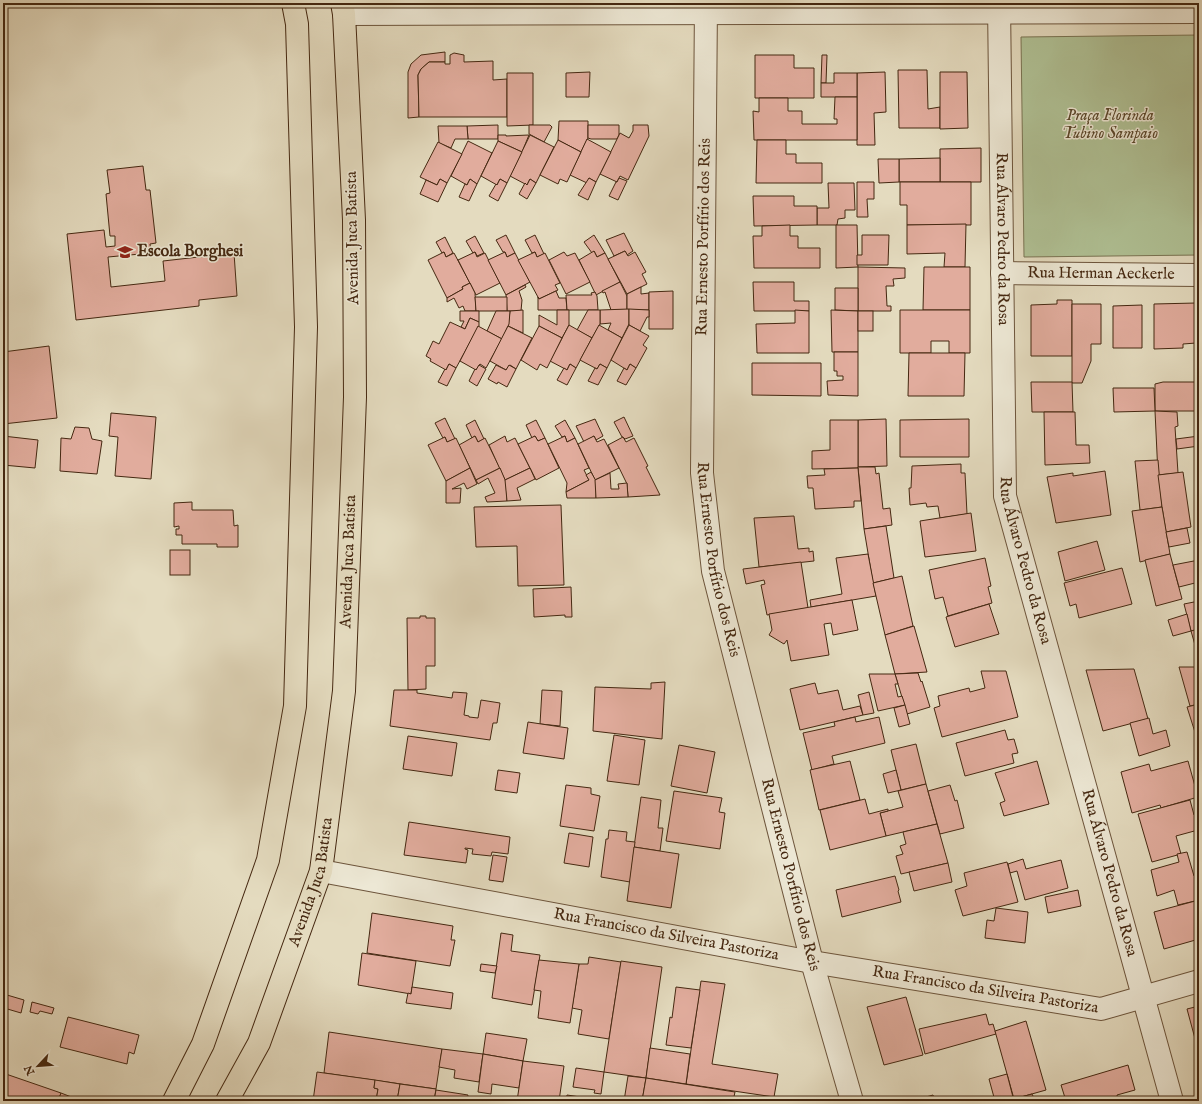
<svg xmlns="http://www.w3.org/2000/svg" width="1202" height="1104" font-family="'IM FELL English',serif">
	<rect width="100%" height="100%" fill="#e4dbbf"/>
	<filter id="stains"><feTurbulence type="fractalNoise" baseFrequency=".005" numOctaves="4"/><feColorMatrix values="0 0 0 0 .2 0 0 0 0 .09 0 0 0 0 .02 0 0 0 .5 -.17"/></filter>
	<radialGradient id="worn" r=".72"><stop offset=".6" stop-color="#630" stop-opacity="0"/><stop offset="1" stop-color="#630" stop-opacity=".3"/></radialGradient>
	<polygon fill="#b0c195" stroke="#7a7453" points="1199,35 1199,255 1024,257 1021,37"/>
	<g fill="#e1ac9d" stroke="#452811">
		<polygon points="445,52 445,62 429,62 421,69 418,75 419,117 408,118 408,72 411,64 421,55"/>
		<polygon points="454,53 464,55 464,62 493,61 493,80 507,79 507,117 419,117 418,75 421,69 429,62 445,62 445,64 450,64 450,55"/>
		<polygon points="755,55 794,55 794,68 814,68 814,98 755,98"/>
		<polygon points="822,55 827,55 826,83 821,83"/>
		<polygon points="898,70 927,70 928,109 940,107 940,128 899,128"/>
		<polygon points="590,72 589,97 566,97 566,73"/>
		<polygon points="885,72 886,112 874,113 875,145 857,145 857,73"/>
		<polygon points="940,72 967,72 968,128 940,129"/>
		<polygon points="507,73 533,73 533,125 507,126"/>
		<polygon points="834,73 857,73 857,97 821,97 821,83 834,83"/>
		<polygon points="835,97 857,97 857,140 754,140 753,111 759,112 759,98 788,98 788,111 802,111 802,124 837,124 837,119 834,119"/>
		<polygon points="559,121 588,121 588,138 581,152 558,140"/>
		<polygon points="498,125 498,139 468,139 467,126"/>
		<polygon points="529,125 550,125 552,127 544,142 529,134"/>
		<polygon points="588,125 619,125 619,135 617,139 591,139 588,138"/>
		<polygon points="633,125 648,125 649,136 628,180 620,176 617,182 600,174 620,133 629,138 633,131"/>
		<polygon points="438,126 467,126 468,139 455,139 451,148 439,143"/>
		<polygon points="498,135 506,135 506,136 529,135 522,152 498,141"/>
		<polygon points="530,135 554,147 536,183 530,179 527,185 510,176"/>
		<polygon points="587,139 611,152 596,182 589,178 587,183 570,175"/>
		<polygon points="558,140 581,152 567,182 560,179 558,184 540,175"/>
		<polygon points="757,140 786,140 786,154 796,154 796,163 822,163 822,183 756,183"/>
		<polygon points="468,141 492,153 477,184 470,179 467,185 451,176"/>
		<polygon points="498,141 522,152 507,183 500,179 497,185 481,176"/>
		<polygon points="438,142 462,154 447,183 440,179 437,185 420,177"/>
		<polygon points="981,148 981,182 940,182 940,149"/>
		<polygon points="940,158 940,182 899,182 899,159"/>
		<polygon points="878,159 899,159 899,182 879,183"/>
		<polygon points="143,166 146,190 150,190 156,243 150,244 151,253 108,257 111,287 165,281 163,261 234,253 237,296 199,300 199,306 76,320 67,234 104,230 106,247 115,246 115,236 110,236 106,194 110,193 107,170"/>
		<polygon points="589,178 596,182 588,200 578,195"/>
		<polygon points="619,178 627,181 618,200 609,196 616,182 617,182"/>
		<polygon points="440,179 447,183 438,202 420,194 426,180 437,185"/>
		<polygon points="470,179 477,184 469,201 459,197 465,184 467,185"/>
		<polygon points="500,179 507,183 498,201 489,196 496,184 497,185"/>
		<polygon points="530,179 536,183 527,199 519,194 525,183 527,185"/>
		<polygon points="857,182 874,182 874,199 867,199 868,217 857,217"/>
		<polygon points="900,182 971,182 971,225 907,225 907,205 900,205"/>
		<polygon points="828,183 854,183 855,210 845,210 845,218 838,219 837,225 817,225 817,208 829,208"/>
		<polygon points="753,196 794,196 794,206 817,206 817,225 754,226"/>
		<polygon points="966,224 965,267 944,267 945,253 907,254 907,225"/>
		<polygon points="790,225 790,236 798,236 798,248 820,248 820,268 754,268 753,236 762,236 762,226"/>
		<polygon points="836,225 857,225 858,267 836,268"/>
		<polygon points="624,233 633,251 627,255 625,251 614,256 606,240"/>
		<polygon points="506,235 515,253 507,257 505,252 503,252 496,240"/>
		<polygon points="535,235 544,254 537,257 535,252 532,253 525,240"/>
		<polygon points="594,235 605,253 597,257 594,251 592,253 584,242"/>
		<polygon points="862,235 889,235 888,265 857,265 857,255 862,255"/>
		<polygon points="475,236 484,253 477,256 475,252 473,253 466,241"/>
		<polygon points="445,237 453,253 446,257 444,252 442,253 436,242"/>
		<polygon points="594,251 597,257 605,253 620,282 596,295 579,260"/>
		<polygon points="625,251 628,256 635,252 646,272 642,274 647,284 627,294 608,259"/>
		<polygon points="444,252 446,257 454,253 470,283 462,287 463,289 447,298 428,260"/>
		<polygon points="475,252 477,257 485,253 500,283 476,295 458,260"/>
		<polygon points="505,252 507,257 515,253 530,282 506,295 488,260"/>
		<polygon points="535,252 537,257 545,253 560,283 555,285 558,290 539,299 518,260"/>
		<polygon points="564,252 567,256 575,253 590,282 566,294 549,260"/>
		<polygon points="858,267 905,268 905,278 893,279 894,286 886,286 887,306 891,306 891,311 858,311"/>
		<polygon points="924,267 970,267 970,310 923,310"/>
		<polygon points="620,282 627,296 627,310 611,310 605,292 603,293 602,291"/>
		<polygon points="753,282 794,282 794,301 809,301 809,311 754,311"/>
		<polygon points="470,283 475,293 476,311 465,311 463,306 459,308 454,298 447,302 447,298 463,289 462,287"/>
		<polygon points="525,285 526,287 519,291 522,300 521,311 507,311 506,295"/>
		<polygon points="641,287 641,294 649,293 649,310 627,310 627,294"/>
		<polygon points="835,288 858,288 858,311 835,310"/>
		<polygon points="556,291 559,298 566,298 567,310 538,310 538,297 539,299"/>
		<polygon points="673,291 673,329 649,329 649,292"/>
		<polygon points="595,292 597,296 598,310 567,310 566,295 592,295 591,293"/>
		<polygon points="475,297 507,297 507,311 476,311"/>
		<polygon points="1057,300 1072,300 1072,356 1031,356 1031,305 1057,304"/>
		<rect x="1196" y="302" width="3" height="109"/>
		<polygon points="1196,303 1196,343 1183,344 1183,348 1154,349 1154,304"/>
		<polygon points="1072,304 1101,304 1101,344 1091,344 1091,361 1082,383 1072,383"/>
		<polygon points="1142,305 1142,348 1113,348 1113,306"/>
		<polygon points="629,309 629,324 622,338 608,330 611,323 600,324 600,310"/>
		<polygon points="629,309 649,310 649,317 647,317 640,331 629,325"/>
		<polygon points="523,310 523,333 508,326 510,311"/>
		<polygon points="557,310 569,310 569,325 562,338 539,326 539,315 557,325"/>
		<polygon points="588,310 600,310 600,324 592,338 577,330"/>
		<polygon points="795,310 809,311 809,353 757,353 756,324 795,323"/>
		<polygon points="831,310 858,311 858,352 832,352"/>
		<polygon points="900,310 970,310 970,353 949,353 949,341 931,341 931,353 900,353"/>
		<polygon points="460,311 479,311 479,322 470,318 465,329 461,327 464,321 460,321"/>
		<polygon points="496,311 510,311 509,324 502,339 487,331"/>
		<rect x="858" y="311" width="15" height="20"/>
		<polygon points="470,318 479,322 479,326 456,368 449,364 446,370 430,361 431,359 426,356 433,341 439,344 450,322 465,329"/>
		<polygon points="569,325 592,338 576,368 570,364 567,370 550,361"/>
		<polygon points="599,325 622,338 607,368 600,364 597,369 580,360"/>
		<polygon points="629,325 649,336 643,345 647,348 636,368 630,364 627,370 611,360"/>
		<polygon points="478,326 502,339 486,368 480,364 476,370 460,361"/>
		<polygon points="508,326 532,338 516,369 510,365 506,370 490,361"/>
		<polygon points="539,326 562,338 547,368 540,364 537,370 521,360"/>
		<polygon points="49,346 57,418 3,424 3,352"/>
		<polygon points="834,352 858,352 858,396 828,395 827,381 843,380 843,376 837,376 837,371 834,371"/>
		<polygon points="909,353 965,353 964,396 908,396"/>
		<polygon points="752,363 821,363 821,396 752,395"/>
		<polygon points="449,364 456,368 447,386 438,382 445,369 446,370"/>
		<polygon points="570,364 576,368 567,385 557,380 564,368 567,370"/>
		<polygon points="600,364 607,368 598,385 588,381 595,368 597,369"/>
		<polygon points="630,364 636,368 626,385 617,381 624,368 627,370"/>
		<polygon points="479,365 486,369 477,386 469,381 475,369 476,370"/>
		<polygon points="496,365 506,370 509,365 516,369 507,387 498,382 497,384 488,379"/>
		<polygon points="1031,382 1072,382 1073,412 1032,412"/>
		<polygon points="1163,382 1196,382 1196,411 1155,411 1155,384"/>
		<polygon points="1113,388 1154,388 1155,411 1114,412"/>
		<polygon points="1155,411 1177,412 1178,426 1175,427 1178,473 1158,475"/>
		<polygon points="1044,412 1075,412 1076,445 1089,445 1090,463 1045,465"/>
		<polygon points="111,413 156,417 151,479 115,476 118,437 109,436"/>
		<polygon points="624,417 633,436 625,439 623,437 622,437 614,422"/>
		<polygon points="445,418 455,439 447,442 445,437 443,438 435,423"/>
		<polygon points="595,419 603,436 596,440 594,436 584,442 576,426"/>
		<polygon points="886,419 887,466 858,467 858,420"/>
		<polygon points="969,419 969,457 900,457 900,420"/>
		<polygon points="475,420 484,439 478,442 475,436 472,438 466,425"/>
		<polygon points="536,420 545,438 538,441 535,436 532,438 526,425"/>
		<polygon points="565,420 575,438 567,442 565,436 562,437 555,426"/>
		<polygon points="830,420 858,420 858,468 812,469 812,451 830,450"/>
		<polygon points="75,427 89,428 92,439 102,441 97,474 60,471 61,438 71,439"/>
		<polygon points="3,436 38,440 35,468 3,465"/>
		<polygon points="475,436 478,442 485,438 500,468 476,480 459,445"/>
		<polygon points="505,436 507,442 515,438 530,468 505,480 489,445"/>
		<polygon points="535,436 538,441 545,438 559,468 536,480 518,444"/>
		<polygon points="565,436 567,442 575,438 589,468 584,470 589,480 566,492 567,483 548,444"/>
		<polygon points="594,436 597,442 604,439 619,468 595,480 578,444"/>
		<polygon points="1199,436 1199,446 1177,449 1176,439"/>
		<polygon points="445,437 447,442 456,438 470,468 446,481 428,445"/>
		<polygon points="623,437 626,442 634,438 648,466 646,467 660,495 628,497 627,484 608,445"/>
		<polygon points="1158,460 1162,507 1140,510 1135,461"/>
		<polygon points="961,464 961,473 965,473 967,514 940,518 938,506 927,507 926,503 910,505 909,488 911,488 912,466"/>
		<polygon points="858,467 875,467 876,474 879,473 883,509 890,508 892,525 864,529"/>
		<polygon points="470,468 477,484 467,489 464,483 452,489 461,488 460,503 446,503 446,481"/>
		<polygon points="500,468 506,482 507,501 487,502 485,497 495,493 488,478 478,484 476,480"/>
		<polygon points="530,468 535,479 517,488 521,500 507,501 505,480"/>
		<polygon points="858,468 861,501 854,501 854,507 815,509 813,488 808,488 807,476 825,475 824,469"/>
		<polygon points="1105,471 1111,515 1056,523 1047,477 1073,473 1073,476"/>
		<polygon points="591,472 596,481 596,498 567,498 566,492 589,480 586,475"/>
		<polygon points="1183,472 1191,527 1166,532 1162,507 1158,475"/>
		<polygon points="610,473 611,489 619,489 618,484 627,483 628,497 596,498 595,480"/>
		<polygon points="192,502 192,510 233,510 234,526 238,525 238,547 217,547 217,544 182,544 182,535 176,535 176,529 179,529 179,526 174,527 174,503"/>
		<polygon points="561,505 564,585 518,586 517,546 476,547 474,507"/>
		<polygon points="1162,507 1170,554 1140,562 1132,511"/>
		<polygon points="971,513 976,551 925,557 920,521"/>
		<polygon points="794,516 798,549 809,548 809,552 813,551 814,561 759,567 754,518"/>
		<polygon points="886,526 894,578 873,583 864,529"/>
		<polygon points="1187,528 1190,543 1169,547 1166,532"/>
		<polygon points="1097,541 1105,570 1065,581 1058,552"/>
		<rect x="170" y="550" width="20" height="25"/>
		<polygon points="868,554 876,596 811,607 810,600 842,594 836,558"/>
		<polygon points="1170,554 1182,599 1156,606 1145,560"/>
		<polygon points="985,558 991,586 988,587 992,603 948,616 943,597 935,599 929,570"/>
		<polygon points="1199,560 1199,582 1179,587 1173,565"/>
		<polygon points="801,562 808,608 767,615 761,585 765,584 764,580 746,584 743,569"/>
		<polygon points="1122,568 1132,604 1079,618 1076,604 1070,606 1064,583"/>
		<polygon points="902,576 913,626 885,635 873,583"/>
		<polygon points="571,587 572,617 565,617 565,615 534,617 533,589"/>
		<polygon points="852,600 858,630 833,635 831,623 824,624 829,655 791,661 787,640 784,644 769,635 772,630 769,614"/>
		<polygon points="1199,601 1199,629 1191,631 1184,604"/>
		<polygon points="989,604 999,634 955,647 946,617"/>
		<polygon points="1187,614 1191,631 1173,636 1168,620"/>
		<polygon points="420,616 426,616 426,618 435,618 435,666 426,666 426,689 408,690 407,618 420,618"/>
		<polygon points="914,626 927,672 895,674 885,635"/>
		<polygon points="1199,629 1199,659 1191,631"/>
		<polygon points="1179,667 1199,667 1199,704 1190,706"/>
		<polygon points="1134,669 1148,719 1103,731 1086,670"/>
		<polygon points="981,671 1006,671 1018,717 942,737 934,708 940,706 938,696 969,688 970,692 985,688"/>
		<polygon points="918,673 921,682 922,681 930,707 907,714 895,674"/>
		<polygon points="869,674 895,674 898,684 895,684 898,697 902,696 905,705 878,711"/>
		<polygon points="665,682 662,739 593,731 595,687 651,689 651,683"/>
		<polygon points="815,683 818,694 838,690 843,710 860,706 863,715 800,730 790,689"/>
		<polygon points="394,690 417,690 417,693 452,698 453,692 467,693 464,715 469,716 469,717 478,718 481,700 500,703 497,723 493,723 490,740 390,726"/>
		<polygon points="542,690 562,691 560,726 540,724"/>
		<polygon points="869,692 874,713 863,715 858,695"/>
		<polygon points="1199,704 1199,745 1187,707"/>
		<polygon points="905,705 910,724 899,727 894,708"/>
		<polygon points="855,717 856,722 879,717 885,743 832,756 834,764 812,770 803,733 835,726 834,722"/>
		<polygon points="1149,718 1153,734 1166,730 1170,746 1139,756 1130,723"/>
		<polygon points="528,722 568,728 564,759 523,753"/>
		<polygon points="1005,730 1008,740 1014,739 1018,753 1012,754 1014,763 965,776 956,743"/>
		<polygon points="614,735 645,740 639,785 607,781"/>
		<polygon points="408,736 457,743 452,776 403,769"/>
		<polygon points="916,744 926,784 901,790 891,750"/>
		<polygon points="679,745 715,752 707,793 671,786"/>
		<polygon points="850,761 860,800 819,810 810,770"/>
		<polygon points="1037,761 1049,804 1004,816 1000,803 1005,801 995,773"/>
		<polygon points="1188,761 1198,797 1161,808 1160,805 1132,813 1121,772 1149,764 1151,771"/>
		<polygon points="498,770 520,773 517,793 495,790"/>
		<polygon points="896,770 901,790 888,793 883,774"/>
		<polygon points="926,784 937,824 886,836 880,813 903,807 898,791"/>
		<polygon points="566,785 591,788 591,794 600,796 594,831 560,826"/>
		<polygon points="950,785 955,801 957,800 964,828 940,834 928,791"/>
		<polygon points="674,791 722,798 719,812 725,813 720,849 666,841"/>
		<polygon points="641,797 661,800 658,828 663,828 660,851 634,847"/>
		<polygon points="865,799 869,814 888,809 888,811 880,813 886,836 830,850 820,810"/>
		<polygon points="1190,800 1194,815 1199,813 1199,824 1196,825 1198,830 1176,836 1181,854 1152,862 1138,814"/>
		<polygon points="409,822 510,837 508,854 492,852 491,856 472,854 473,849 465,848 465,849 468,850 466,863 404,855"/>
		<polygon points="937,824 948,863 901,874 896,856 903,854 900,846 906,844 903,832"/>
		<polygon points="609,830 627,832 626,841 635,842 630,882 601,877 606,839 608,839"/>
		<polygon points="569,833 593,837 589,867 564,863"/>
		<polygon points="634,847 679,854 671,908 627,901"/>
		<polygon points="1187,852 1194,876 1195,876 1199,885 1199,900 1178,905 1174,890 1157,896 1151,870 1179,862 1177,854"/>
		<polygon points="493,855 507,857 503,882 489,880"/>
		<polygon points="1023,859 1026,869 1061,860 1068,888 1025,900 1017,871 1010,873 1008,864"/>
		<polygon points="1007,862 1018,902 963,916 955,890 967,886 964,873"/>
		<polygon points="948,863 952,882 914,891 909,872"/>
		<polygon points="895,876 899,890 898,891 901,902 842,917 836,890"/>
		<polygon points="1078,890 1081,906 1048,913 1045,897"/>
		<polygon points="1199,900 1199,939 1164,949 1154,912"/>
		<polygon points="996,908 1028,912 1025,943 985,938 987,920 994,921"/>
		<polygon points="372,913 453,926 451,940 455,940 450,966 367,953"/>
		<polygon points="501,933 513,935 511,951 540,955 532,1005 492,998"/>
		<polygon points="362,953 416,961 411,994 358,985"/>
		<polygon points="589,957 621,962 609,1039 578,1034 582,1010 572,1008 579,964 588,964"/>
		<polygon points="539,960 579,964 570,1023 538,1018 541,991 534,990"/>
		<polygon points="621,961 662,967 646,1078 604,1072"/>
		<polygon points="481,964 497,966 495,973 480,971"/>
		<polygon points="701,981 725,984 712,1064 778,1074 774,1097 686,1084"/>
		<polygon points="412,987 453,993 451,1009 406,1003 408,993 411,994"/>
		<polygon points="676,987 700,990 691,1048 666,1045 670,1017 672,1018"/>
		<polygon points="7,995 24,1000 21,1013 4,1008"/>
		<polygon points="906,997 923,1055 884,1065 867,1007"/>
		<polygon points="32,1002 54,1008 52,1014 40,1011 38,1014 30,1012"/>
		<polygon points="1199,1006 1199,1046 1197,1046 1187,1009"/>
		<polygon points="986,1014 989,1025 993,1024 996,1034 925,1054 919,1029"/>
		<polygon points="68,1017 139,1035 134,1054 129,1052 127,1064 60,1047"/>
		<polygon points="1026,1021 1046,1090 1014,1099 995,1031"/>
		<polygon points="329,1032 442,1049 436,1089 324,1073"/>
		<polygon points="486,1033 527,1039 523,1061 483,1054"/>
		<polygon points="650,1048 690,1054 686,1084 646,1078"/>
		<polygon points="442,1049 483,1054 479,1082 454,1078 455,1070 439,1067"/>
		<polygon points="483,1054 523,1061 519,1088 492,1084 491,1094 478,1092"/>
		<polygon points="523,1061 564,1066 559,1101 517,1101"/>
		<polygon points="1128,1065 1135,1090 1117,1095 1118,1101 1066,1101 1061,1085"/>
		<polygon points="576,1068 604,1072 601,1094 594,1093 595,1090 573,1087"/>
		<polygon points="317,1072 375,1080 374,1088 378,1089 376,1101 313,1101"/>
		<polygon points="3,1073 61,1093 58,1101 3,1101"/>
		<polygon points="1007,1074 1014,1101 995,1101 989,1079"/>
		<polygon points="628,1076 646,1078 642,1101 624,1101"/>
		<polygon points="646,1078 735,1092 733,1101 642,1101"/>
		<polygon points="375,1080 400,1084 397,1101 376,1101 378,1089 374,1088"/>
		<polygon points="400,1084 436,1089 434,1101 397,1101"/>
		<polygon points="436,1090 468,1095 467,1101 434,1101"/>
		<polygon points="61,1093 74,1098 73,1101 58,1101"/>
		<polygon points="1032,1094 1035,1100 1036,1100 1037,1101 1014,1101 1014,1099"/>
		<polygon points="567,1095 600,1100 600,1101 566,1101"/>
		<polygon points="933,1095 935,1101 912,1101"/>
	</g>
	<g fill="none" stroke-linecap="round" stroke-linejoin="round">
		<defs>
			<g id="minor">
				<path id="s1" d="M706 3 702 473 713 571 812 962 852 1101"/>
				<path id="s2" d="M999 3 1005 496 1172 1101"/>
				<polyline points="344,14 1199,12"/>
				<path id="s3" d="M1002 273 1199 275"/>
				<path id="s4" d="M321 871 812 962 1101 1009 1199 981"/>
			</g>
			<g id="major">
				<polyline points="174,1101 203,1044 268,860 295,706 306,327 297,24 293,3"/>
				<path id="s5" d="M227 1101 259 1043 321 871 344 691 355 397 354 220 344 14 342 3"/>
			</g>
		</defs>
		<use href="#minor" stroke="#6d553c" stroke-width="24"/>
		<use href="#major" stroke="#452811" stroke-width="24"/>
		<use href="#minor" stroke="#ede8d5" stroke-width="22"/>
		<use href="#major" stroke="#e4dbbf" stroke-width="22"/>
	</g>
	<defs>
		<symbol id="school-bare" viewBox="-9 -9 18 18"><path d="M0-5L7-2L0 1L-7-2ZM-4 1L0 2.5L4 1V4Q0 6-4 4Z" fill="#8f2418" stroke="#ede8d5" stroke-width="2.5" paint-order="stroke"/></symbol>
	</defs>
	<g fill-rule="evenodd">
		<use href="#school-bare" x="114" y="241" width="22" height="22"/>
	</g>
	<g text-anchor="middle" dominant-baseline="central" stroke-width="3" stroke-linejoin="round" paint-order="stroke">
		<g font-size="16" font-style="italic" fill="#5a472b" stroke="#ede8d5">
			<text x="1110" y="116">Praça Florinda<tspan x="1110" dy="18">Tubino Sampaio</tspan></text>
		</g>
		<g font-size="16" fill="#452811" stroke="#ede8d5">
			<text transform="translate(704 237) rotate(-89)">Rua Ernesto Porfírio dos Reis</text>
			<text transform="translate(353 238) rotate(-91)">Avenida Juca Batista</text>
			<text stroke="none"><textPath href="#s2" startOffset="236">Rua Álvaro Pedro da Rosa</textPath></text>
			<text stroke="none"><textPath href="#s3" startOffset="99">Rua Herman Aeckerle</textPath></text>
			<text stroke="none"><textPath href="#s1" startOffset="558">Rua Ernesto Porfírio dos Reis</textPath></text>
			<text stroke="none"><textPath href="#s2" startOffset="560">Rua Álvaro Pedro da Rosa</textPath></text>
			<text stroke="none"><textPath href="#s5" startOffset="560">Avenida Juca Batista</textPath></text>
			<text stroke="none"><textPath href="#s2" startOffset="884">Rua Álvaro Pedro da Rosa</textPath></text>
			<text stroke="none"><textPath href="#s1" startOffset="882">Rua Ernesto Porfírio dos Reis</textPath></text>
			<text stroke="none"><textPath href="#s5" startOffset="236">Avenida Juca Batista</textPath></text>
			<text stroke="none"><textPath href="#s4" startOffset="351">Rua Francisco da Silveira Pastoriza</textPath></text>
			<text stroke="none"><textPath href="#s4" startOffset="675">Rua Francisco da Silveira Pastoriza</textPath></text>
		</g>
		<g font-size="16" font-weight="bold" fill="#452811" stroke="#ede8d5" text-anchor="start">
			<text x="137" y="252">Escola Borghesi</text>
		</g>
	</g>
	<rect width="1202" height="1104" fill="none" stroke="#e4dbbf" stroke-width="16"/>
	<rect x="4" y="4" width="1194" height="1096" fill="none" stroke="#452811" stroke-width="2"/>
	<rect x="8" y="8" width="1186" height="1088" fill="none" stroke="#452811"/>
	<g transform="translate(38 1066) rotate(244)" stroke="#ede8d5" stroke-width="3" paint-order="stroke">
	<path d="M0-3L7 15L0 10L-7 15Z" fill="#452811"/>
	<text y="-6" font-size="11" font-weight="bold" text-anchor="middle" fill="#452811">N</text>
	</g>
	<rect width="100%" height="100%" filter="url(#stains)"/>
	<rect width="100%" height="100%" fill="url(#worn)"/>
</svg>
